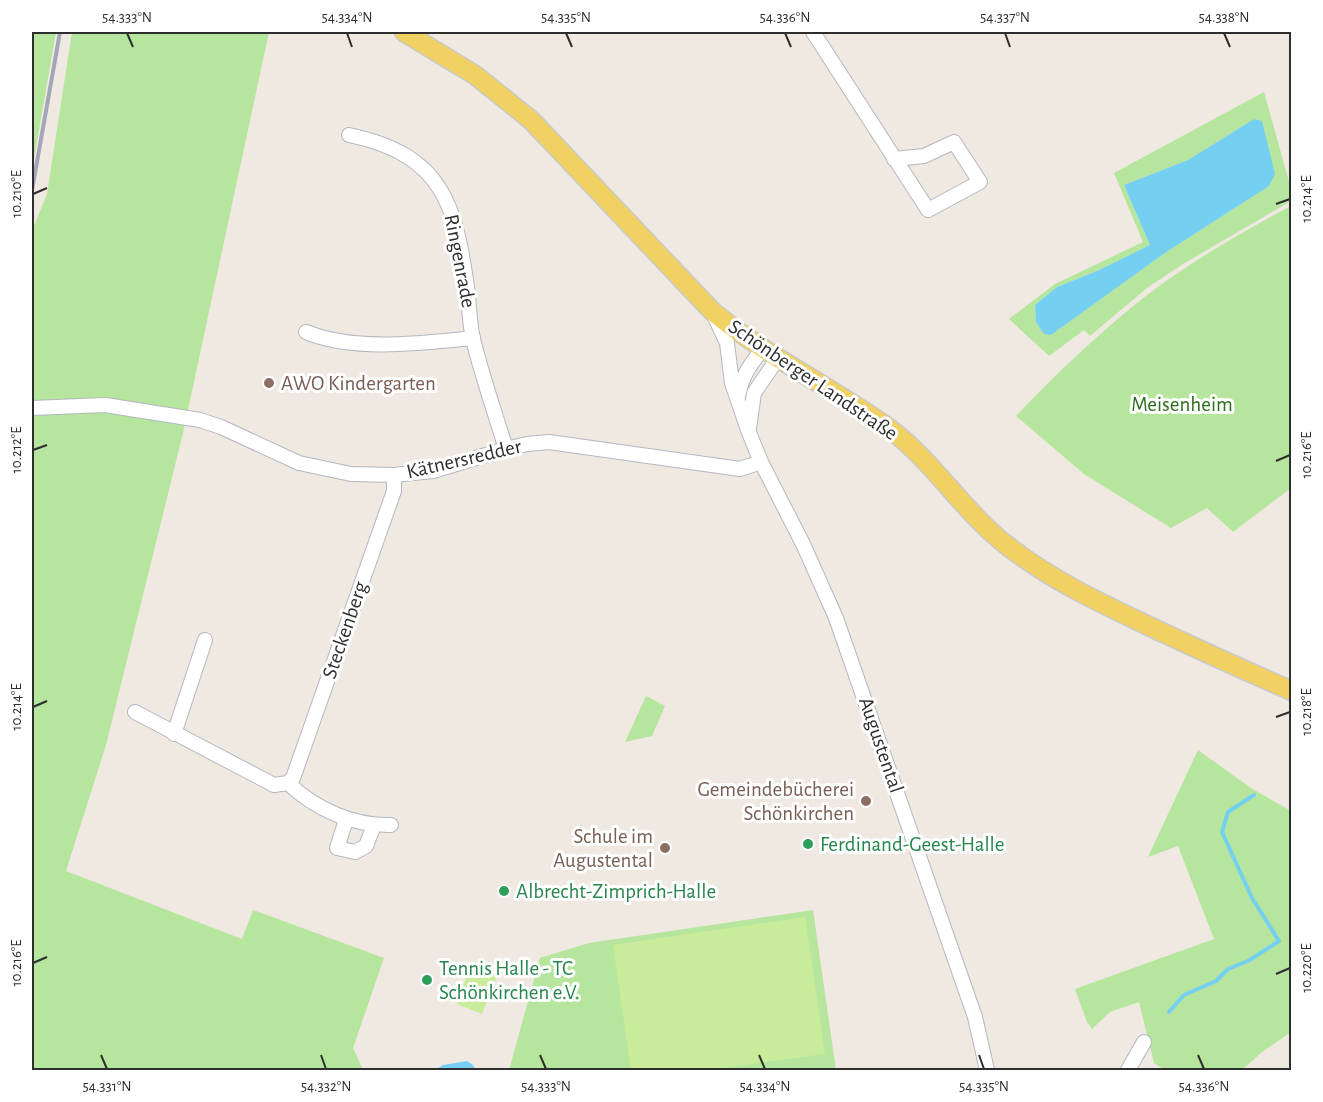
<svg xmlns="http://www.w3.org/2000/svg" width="1323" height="1102" font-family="'Alegreya Sans',sans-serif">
	<rect width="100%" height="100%" fill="#efe9e1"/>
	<g fill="#b6e59e" fill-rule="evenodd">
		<polygon points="32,32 56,32 32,171"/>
		<polygon points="72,32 269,32 183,433 106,745 66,871 242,939 253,910 384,958 353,1048 363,1070 32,1070 32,231 47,194"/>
		<path d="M1264 92 1291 189V201L1183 264 1147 288 1090 336 1084 330 1049 356 1009 319 1055 284 1143 242 1114 173ZM1254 119 1269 186 1165 253 1051 335 1044 334 1036 322 1035 305 1057 287 1097 271 1150 245 1124 185 1188 160Z"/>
		<path d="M1291 206V488L1233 532 1207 508 1171 528 1084 474 1016 416C1057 373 1100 332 1147 295 1192 261 1242 232 1291 206Z"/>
		<polygon points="646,696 665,706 652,736 625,742"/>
		<polygon points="1198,750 1251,788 1291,811 1291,1032 1262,1052 1242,1070 1165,1070 1154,1063 1139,1002 1110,1012 1092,1029 1087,1022 1075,989 1214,939 1178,846 1148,857"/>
		<polygon points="813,910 836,1070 509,1070 540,958 589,943"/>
	</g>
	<g fill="#c9ec9a">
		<polygon points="805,917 825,1054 708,1070 631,1070 613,945"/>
		<polygon points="471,963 498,974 482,1014 457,1004"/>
	</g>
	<g fill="#75cff0">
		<polygon points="1254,119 1262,121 1275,174 1269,186 1165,253 1051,335 1044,334 1036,322 1035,305 1057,287 1097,271 1150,245 1124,185 1188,160"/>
		<polygon points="467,1061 473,1065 476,1070 435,1070 443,1065"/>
	</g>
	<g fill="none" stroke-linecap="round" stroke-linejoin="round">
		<polyline stroke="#75cff0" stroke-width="4" points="1169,1012 1184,995 1216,981 1228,969 1248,961 1279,941 1252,898 1222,832 1228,812 1254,795"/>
		<defs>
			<g id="minor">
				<polyline points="813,32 928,210 980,182 954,142 924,156 894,159"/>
				<path d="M349 135C445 155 456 207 468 294 469 309 470 325 473 339 482 376 495 413 506 449"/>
				<polyline points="713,313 727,343 732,383 748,430 761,462 803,544 836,618 975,1017 987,1070"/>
				<path d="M306 332C354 352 423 343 473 338"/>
				<path d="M738 396C742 376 750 364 763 349"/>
				<polyline points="32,408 105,405 200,420 221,427 299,463 351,474 394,475 433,471 506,449 527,444 549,442 740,469 761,462"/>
				<polyline points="749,428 754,393 778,358"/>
				<polyline points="135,712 274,785 288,783 293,778 394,491 394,475"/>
				<polyline points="174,734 205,640"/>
				<path d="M288 783C315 809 353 826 391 825"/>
				<polyline points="343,818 345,823 337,848 355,852 366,846 374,825"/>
				<polyline points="1128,1070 1144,1042"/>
			</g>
			<path id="major" d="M404 32 475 75 531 120 712 311C767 357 832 387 890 429 935 463 964 513 1009 547 1056 583 1103 604 1155 629 1200 650 1246 671 1292 691"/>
		</defs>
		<use href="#minor" stroke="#b4b7c1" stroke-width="16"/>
		<use href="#major" stroke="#c9c9c9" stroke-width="21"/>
		<use href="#minor" stroke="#fff" stroke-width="14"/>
		<use href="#major" stroke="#f2d163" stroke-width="18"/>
		<polyline stroke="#a3a6b8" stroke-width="4" points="32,190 60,32"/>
	</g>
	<path fill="none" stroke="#2e2e2e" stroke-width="2" d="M127 33 133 47M347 33 352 47M566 33 572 47M785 33 791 47M1005 33 1010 47M1224 33 1230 47M33 194 47 188M1276 204 1290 199M33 450 47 445M1276 461 1290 455M33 707 47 701M1276 717 1290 712M33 963 47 957M1276 974 1290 968M101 1055 107 1069M321 1055 326 1069M540 1055 546 1069M759 1055 765 1069M979 1055 984 1069M1198 1055 1204 1069"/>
	<g fill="#8d6e63" stroke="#fff" stroke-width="2">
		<circle cx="269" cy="383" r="6"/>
		<circle cx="866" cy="801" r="6"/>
		<circle cx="665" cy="848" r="6"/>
	</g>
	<g fill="#2e9e5b" stroke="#fff" stroke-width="2">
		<circle cx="808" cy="844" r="6"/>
		<circle cx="504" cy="891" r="6"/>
		<circle cx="427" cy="980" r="6"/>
	</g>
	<g text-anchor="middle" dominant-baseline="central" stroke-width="6" stroke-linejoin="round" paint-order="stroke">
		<g font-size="21" fill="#2e2e2e" stroke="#fff">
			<text transform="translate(460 261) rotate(79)">Ringenrade</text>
			<text transform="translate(813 380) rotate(34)">Schönberger Landstraße</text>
			<text transform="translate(464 459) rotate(-13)">Kätnersredder</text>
			<text transform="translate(345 630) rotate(-71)">Steckenberg</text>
			<text transform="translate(881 745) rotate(71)">Augustental</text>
		</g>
		<g font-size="21" fill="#785e54" stroke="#fff" text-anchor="end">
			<text x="281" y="383" text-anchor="start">AWO Kindergarten</text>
			<text x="854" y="789">Gemeindebücherei<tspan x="854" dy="24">Schönkirchen</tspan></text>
			<text x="653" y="836">Schule im<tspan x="653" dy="24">Augustental</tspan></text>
		</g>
		<g font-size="21" fill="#2c6e1b" stroke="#fff">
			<text x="1182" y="404">Meisenheim</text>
		</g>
		<g font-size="21" fill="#27864d" stroke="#fff" text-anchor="start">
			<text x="820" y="844">Ferdinand-Geest-Halle</text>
			<text x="516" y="891">Albrecht-Zimprich-Halle</text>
			<text x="439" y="968">Tennis Halle - TC<tspan x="439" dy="24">Schönkirchen e.V.</tspan></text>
		</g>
	</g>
	<rect width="1323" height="1102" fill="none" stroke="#ffffff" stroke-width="66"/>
	<rect x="33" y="33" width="1257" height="1036" fill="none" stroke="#2e2e2e" stroke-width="2"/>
	<g font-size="15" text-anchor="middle" fill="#2e2e2e">
		<text x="127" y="22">54.333°N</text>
		<text x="347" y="22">54.334°N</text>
		<text x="566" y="22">54.335°N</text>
		<text x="785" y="22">54.336°N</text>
		<text x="1005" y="22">54.337°N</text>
		<text x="1224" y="22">54.338°N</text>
		<text transform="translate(16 194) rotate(-90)" y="5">10.210°E</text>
		<text transform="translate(1306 199) rotate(-90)" y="5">10.214°E</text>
		<text transform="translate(16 450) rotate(-90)" y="5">10.212°E</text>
		<text transform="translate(1306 455) rotate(-90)" y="5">10.216°E</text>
		<text transform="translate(16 707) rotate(-90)" y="5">10.214°E</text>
		<text transform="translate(1306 712) rotate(-90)" y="5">10.218°E</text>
		<text transform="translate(16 963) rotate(-90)" y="5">10.216°E</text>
		<text transform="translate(1306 968) rotate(-90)" y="5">10.220°E</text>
		<text x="107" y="1091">54.331°N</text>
		<text x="326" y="1091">54.332°N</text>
		<text x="546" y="1091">54.333°N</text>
		<text x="765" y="1091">54.334°N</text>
		<text x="984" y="1091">54.335°N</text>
		<text x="1204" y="1091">54.336°N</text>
	</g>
</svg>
